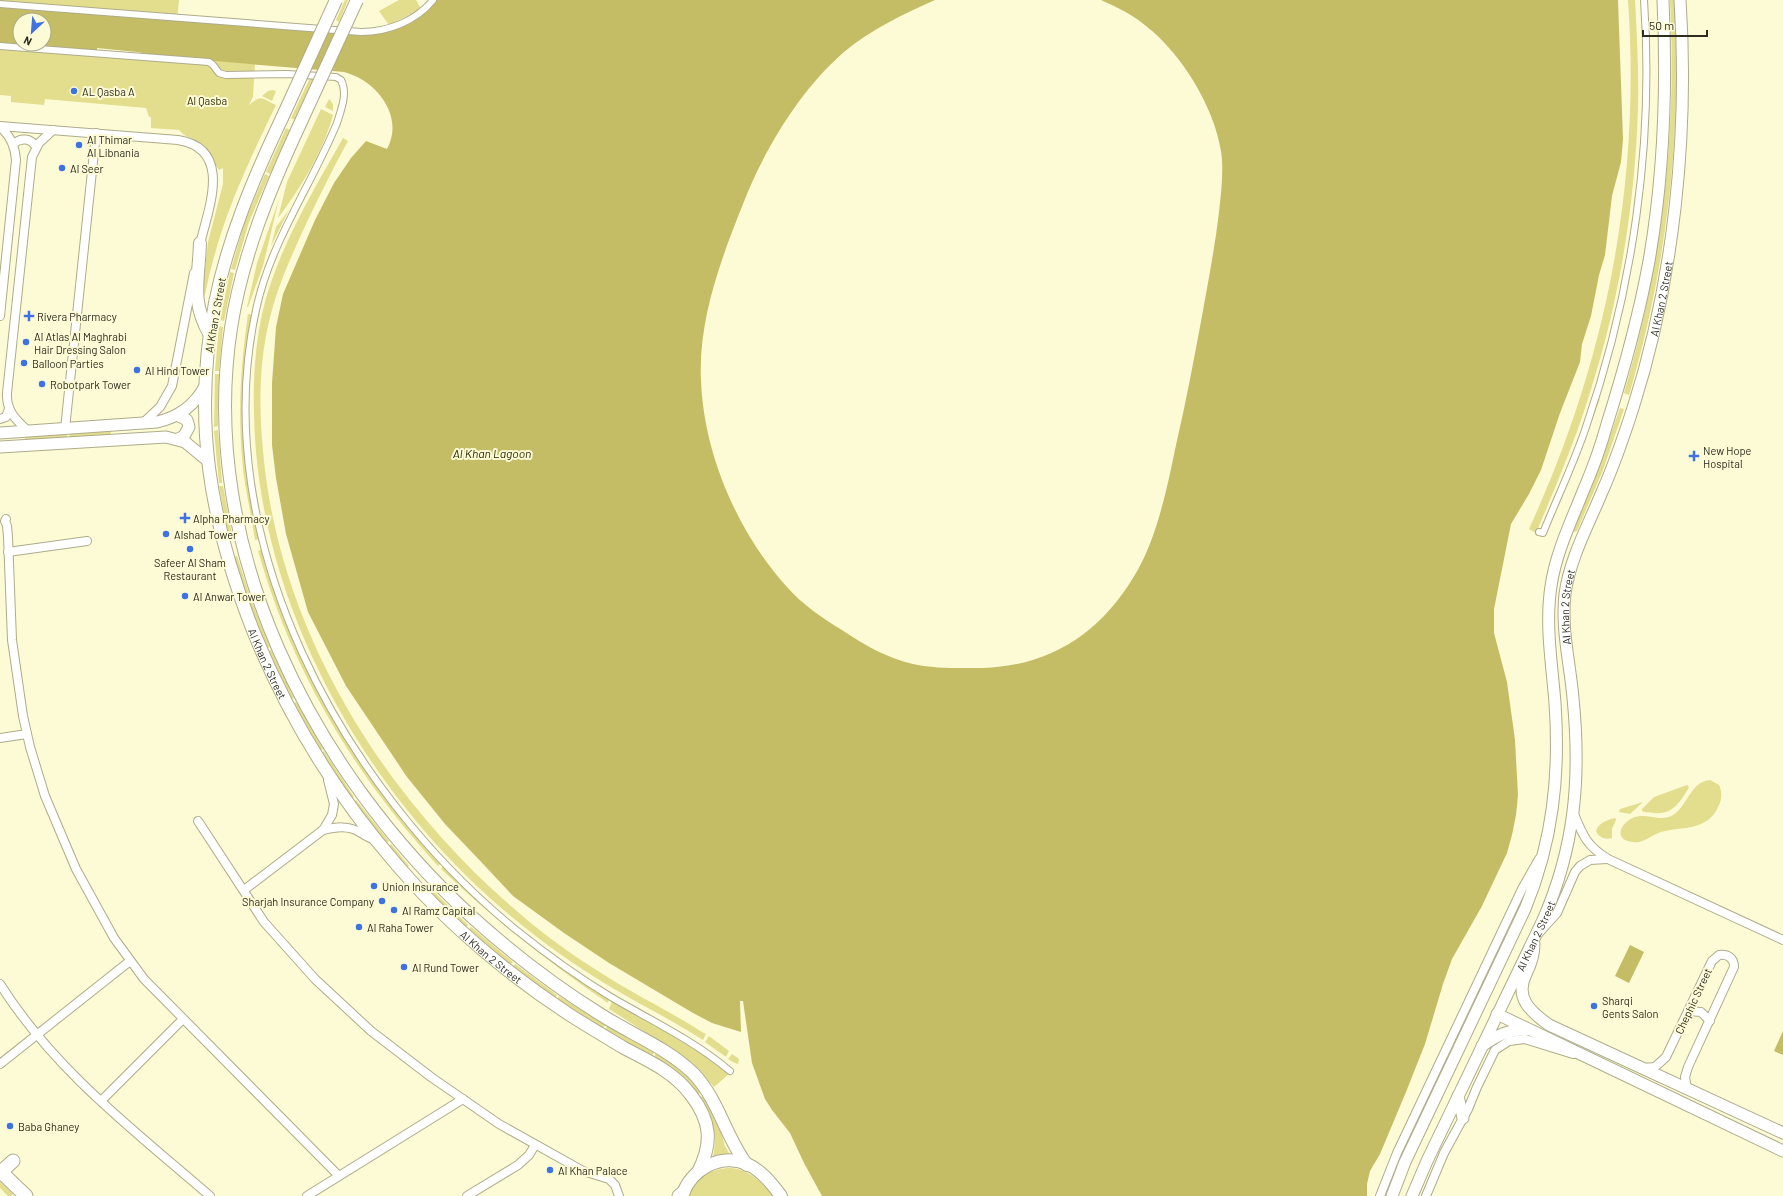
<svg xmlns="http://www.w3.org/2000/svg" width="1783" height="1196" font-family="Barlow,sans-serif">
	<rect width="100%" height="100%" fill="#fdfbd6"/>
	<g fill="#e3dd8e">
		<polygon points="0,0 179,0 177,20 0,6"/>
		<polygon points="345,0 348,0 339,22 336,20"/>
		<polygon points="399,0 416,0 421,9 389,25 379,11"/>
		<path d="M1628 0H1635C1637 36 1639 73 1638 109 1635 202 1620 297 1592 386 1577 436 1557 484 1536 533L1529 529C1606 361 1641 185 1628 0Z"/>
		<path d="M1644 0H1647C1656 137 1638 264 1600 396L1598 395 1619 318 1644 147Z"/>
		<path d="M1670 0H1675C1682 134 1667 266 1629 395L1624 393C1662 263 1677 136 1670 0Z"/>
		<path d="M0 43 255 64 253 97 249 105C262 94 261 98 276 105 245 169 219 224 205 295L202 296 208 242 223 184V168L219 170 205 148 195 140 184 135 179 130 151 128V117H149L146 108 45 99 44 105 11 102V96L0 95Z"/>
		<polygon points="310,78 313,78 312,82 295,120 291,118"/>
		<polygon points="273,90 276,91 272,101 262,96 268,91"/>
		<polygon points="329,99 333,104 333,111 325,107"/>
		<path d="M321 109 333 115C323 152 301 187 278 218L287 182Z"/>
		<polygon points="286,128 290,130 270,174 266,172"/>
		<path d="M343 138 348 141C333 168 320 195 306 224 291 257 276 289 268 326 259 367 259 409 263 451 279 636 390 808 532 924 563 949 596 971 631 991 655 1005 679 1017 702 1032L706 1034 703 1040C675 1022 645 1007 616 990 580 969 544 944 512 917 366 796 257 605 254 413 253 380 255 347 262 314 276 252 312 193 343 138Z"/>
		<polygon points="265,174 269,176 249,222 235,270 231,269 245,221"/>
		<polygon points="279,199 263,266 248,307 247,307 257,263"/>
		<polygon points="289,210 271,246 276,227"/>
		<polygon points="230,272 234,273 224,321 220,320"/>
		<path d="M248 314 253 315C236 389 242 465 259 539L255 540C251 512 244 486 242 458 238 409 241 362 248 314Z"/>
		<polygon points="219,326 223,327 219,371 215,371"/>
		<polygon points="215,374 219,374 218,426 214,427"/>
		<polygon points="1597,398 1600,399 1574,469 1546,534"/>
		<polygon points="1620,408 1624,409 1603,470 1577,531 1574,532 1572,531 1598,469"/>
		<polygon points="111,430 111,435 70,438 69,433"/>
		<polygon points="218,430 222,483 219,483 214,431"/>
		<polygon points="67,433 67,438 25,441 25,436"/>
		<polygon points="219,486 223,486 233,539 229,541"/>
		<path d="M262 549C295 667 357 775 441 863L438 866C373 795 318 713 282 622 273 599 265 575 258 551Z"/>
		<polygon points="237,556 249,593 245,595 233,557"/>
		<polygon points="250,597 270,647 266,649 246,598"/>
		<polygon points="271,650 294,698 291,700 268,651"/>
		<polygon points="296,702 323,749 319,751 292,704"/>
		<polygon points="324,751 354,797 351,799 321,753"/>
		<path d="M1710 780 1719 785C1722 791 1722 799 1719 805 1708 832 1682 826 1661 832 1651 835 1643 844 1633 842 1612 840 1621 822 1635 817 1644 814 1653 818 1662 818 1687 818 1686 782 1710 780Z"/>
		<path d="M1687 785 1689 787C1681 801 1673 815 1654 813 1650 812 1645 813 1642 811V809L1654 797Z"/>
		<polygon points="356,800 389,841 386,844 353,802"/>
		<polygon points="1643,802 1630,814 1619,812 1620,809"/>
		<path d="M1615 818 1616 820 1612 829V838C1606 840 1599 838 1596 831 1598 823 1607 820 1615 818Z"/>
		<polygon points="391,844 409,866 406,868 388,847"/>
		<path d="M444 865C493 916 549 962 609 999L608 1003C548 962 493 918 441 869Z"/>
		<polygon points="429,887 468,925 466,928 426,889"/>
		<polygon points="471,927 513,962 510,965 468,930"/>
		<polygon points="515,964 557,995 555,999 512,967"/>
		<polygon points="559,996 605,1025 603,1029 557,1000"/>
		<path d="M612 1001C652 1024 692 1045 729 1074L714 1087 695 1066 683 1056 609 1009Z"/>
		<polygon points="607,1026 654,1052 652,1056 605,1031"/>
		<polygon points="709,1036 729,1051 726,1057 705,1042"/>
		<path d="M656 1053C675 1063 688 1076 702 1092L698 1094 678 1073 654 1057Z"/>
		<polygon points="732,1054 739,1059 738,1064 735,1063 728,1059"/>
		<path d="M704 1095 720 1128 725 1146 730 1155 713 1157C718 1135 713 1116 701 1097Z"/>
		<path d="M731 1168C750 1170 761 1182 773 1196H689C695 1177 712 1168 731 1168Z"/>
		<polygon points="0,1182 13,1194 11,1196 8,1196 0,1188"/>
	</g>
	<g fill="#c4bd65" fill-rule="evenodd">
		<path d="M436 0H935C904 14 871 29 844 52 800 90 764 150 743 204 721 259 698 320 701 381 704 455 738 533 787 587 803 605 822 618 842 630 864 645 887 658 913 664 936 669 959 668 983 668 1049 666 1099 634 1133 578 1157 540 1167 488 1176 445 1186 402 1194 359 1202 316 1208 282 1215 247 1219 212 1221 193 1224 171 1221 151 1214 107 1182 54 1146 26 1133 15 1117 7 1101 0H1618L1623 139 1621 162 1612 196 1605 255 1599 275 1591 316 1582 344 1580 362 1560 413 1541 470 1529 494 1511 524 1494 609V633L1507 682 1515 740 1518 795 1516 815 1512 835 1507 853 1482 906 1452 959 1443 984 1425 1044 1406 1092 1380 1154 1370 1171 1367 1184V1196H822L804 1163 790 1133 772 1110 765 1099 752 1063 743 1001H740L741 1032 712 1023 693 1013 609 963 564 933 513 896 485 866 445 824 407 777 346 686 308 612 286 534 276 478 272 445V383L276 327 283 294 315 220 334 183 351 158 366 141 387 149C405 116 376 80 344 72L0 43V6L367 35C395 33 419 23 436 0ZM20 20H44V44H20Z"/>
		<polygon points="1630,945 1644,952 1629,983 1615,976"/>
		<polygon points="1783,1031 1783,1055 1774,1051"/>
	</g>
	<polygon fill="#fdfbd6" points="97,48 137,52 149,54 149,56 97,51"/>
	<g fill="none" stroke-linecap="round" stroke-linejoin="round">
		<defs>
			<g id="pedestrian">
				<path d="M0 4 361 32C388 32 416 21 433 0"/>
				<path d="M0 46 209 62 213 65 219 73 226 75 287 74 336 77 341 80C348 93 341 110 337 123 311 186 270 243 256 310 206 538 342 788 515 929 546 954 578 977 611 997 652 1021 693 1040 730 1071"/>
				<path d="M1539 532 1543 533C1557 498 1574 463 1586 427 1633 290 1654 144 1644 0"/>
			</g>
			<g id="minor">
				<path d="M0 126 178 140C235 149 207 212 199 248"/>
				<path d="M0 127C10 135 15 146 16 160L0 316"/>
				<path d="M13 144C21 137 31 138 36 147"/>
				<polyline points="0,419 6,417 9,409"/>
				<polyline points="143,423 160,407 172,386 194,273"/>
				<polyline points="65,429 96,133"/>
				<path d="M28 431C16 420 6 411 7 393L32 157 39 143 53 130"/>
				<polyline points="6,519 5,521 7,526 8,537 12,640 23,716 30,747 45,796 76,869 114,938 144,979 339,1176"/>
				<polyline points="8,552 87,541"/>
				<polyline points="0,738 27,734"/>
				<path d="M1574 814C1583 836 1587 846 1608 859L1783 940"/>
				<polyline points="198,821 264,922 315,979 371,1031 431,1077 499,1124 583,1171 609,1179 615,1185 619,1196"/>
				<path d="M323 830C336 827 349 825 361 833 365 835 368 838 373 839"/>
				<polyline points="244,890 323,830 332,815 334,804 328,780"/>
				<polyline points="1538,934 1557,913 1575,872 1580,866 1590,860 1607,859"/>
				<path d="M0 984C54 1070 135 1131 210 1196"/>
				<polyline points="1688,1011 1701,1012 1710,1021"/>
				<polyline points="0,1064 130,961"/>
				<path d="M1643 1068 1655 1067 1666 1057 1712 961 1719 955C1728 954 1734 958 1734 967L1688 1067 1685 1077 1687 1088"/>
				<polyline points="101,1101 183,1019"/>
				<polyline points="307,1196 463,1099"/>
				<polyline points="467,1196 518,1165 529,1155 535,1145"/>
				<polyline points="1380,1196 1397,1153 1522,889 1539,859"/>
				<polyline points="1426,1196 1444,1153 1468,1109 1477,1087 1495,1050 1509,1041 1525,1039 1573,1054"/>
			</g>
			<g id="tertiary">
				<polyline points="177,415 187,420 189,427 184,436 178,439"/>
				<path d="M0 433 157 422C179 417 195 405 205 386"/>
				<polyline points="0,447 166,437 185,442 208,461"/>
				<path d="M1534 944C1534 956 1531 964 1526 974 1514 998 1531 1012 1549 1025L1783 1133"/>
				<polyline points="1497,1014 1783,1151"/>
				<path d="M1482 1046C1496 1036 1508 1029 1527 1030"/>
				<polyline points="1458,1096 1463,1118"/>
				<path d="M1392 1196 1405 1162 1525 909C1553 841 1560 775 1555 703 1552 664 1545 625 1551 586 1556 552 1571 522 1584 489 1593 468 1601 446 1607 424 1624 370 1639 316 1649 261 1664 175 1667 87 1663 0"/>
				<path id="s1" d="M1412 1196 1427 1161 1543 920C1575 847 1581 778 1573 698 1570 663 1561 630 1565 594 1570 558 1588 526 1602 492 1614 465 1624 436 1633 408 1674 280 1689 133 1680 0"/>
			</g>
			<g id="secondary">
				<path id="s2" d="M282 118C254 177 228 238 215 303 192 421 210 522 254 633 289 718 337 796 397 865 447 923 506 973 570 1015 587 1026 606 1037 624 1048 649 1061 674 1072 691 1095 711 1121 713 1143 698 1172"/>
				<path d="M299 126C269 191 242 257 231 328 197 548 313 772 472 917 513 954 556 987 603 1016 633 1035 667 1048 693 1073 719 1100 725 1136 747 1165"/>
				<path d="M200 243C199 279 190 301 210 335"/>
				<path d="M682 1196C691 1169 720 1153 747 1164 761 1170 772 1184 781 1196"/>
			</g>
			<g id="primary">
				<polyline points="0,1171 26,1196"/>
				<polyline points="1,1172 13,1161"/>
				<polyline points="679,1196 683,1193"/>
			</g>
		</defs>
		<use href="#pedestrian" stroke="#aeac8a" stroke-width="8"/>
		<use href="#minor" stroke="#aeac8a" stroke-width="10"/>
		<use href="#tertiary" stroke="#aeac8a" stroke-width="13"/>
		<use href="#secondary" stroke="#aeac8a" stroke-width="14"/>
		<use href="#primary" stroke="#aeac8a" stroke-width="15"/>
		<use href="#pedestrian" stroke="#fff" stroke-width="6"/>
		<use href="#minor" stroke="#fff" stroke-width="8"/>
		<use href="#tertiary" stroke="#fff" stroke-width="11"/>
		<use href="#secondary" stroke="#fff" stroke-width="12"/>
		<use href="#primary" stroke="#fff" stroke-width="13"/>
		<defs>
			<g id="secondary-bridge">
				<polyline points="282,118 336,0"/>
				<polyline points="299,126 357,0"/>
			</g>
		</defs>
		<use href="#secondary-bridge" stroke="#aeac8a" stroke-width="14" stroke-linecap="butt"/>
		<use href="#secondary-bridge" stroke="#fff" stroke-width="12"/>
	</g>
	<g fill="#3f71e2" stroke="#fdfbd6" stroke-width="1.5">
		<circle cx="74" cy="91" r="4"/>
		<circle cx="79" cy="145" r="4"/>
		<circle cx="62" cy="168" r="4"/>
		<path d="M27 310h4v4h4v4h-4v4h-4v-4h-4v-4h4z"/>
		<circle cx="26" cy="342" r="4"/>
		<circle cx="24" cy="363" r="4"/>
		<circle cx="137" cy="370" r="4"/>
		<circle cx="42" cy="384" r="4"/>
		<path d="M1692 450h4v4h4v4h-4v4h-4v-4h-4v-4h4z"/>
		<path d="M183 512h4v4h4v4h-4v4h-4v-4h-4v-4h4z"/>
		<circle cx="166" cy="534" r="4"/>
		<circle cx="190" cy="549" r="4"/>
		<circle cx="185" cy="596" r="4"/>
		<circle cx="374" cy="886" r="4"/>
		<circle cx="382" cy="901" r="4"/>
		<circle cx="394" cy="910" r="4"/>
		<circle cx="359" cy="927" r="4"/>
		<circle cx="404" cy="967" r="4"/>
		<circle cx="1594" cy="1006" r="4"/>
		<circle cx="10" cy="1126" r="4"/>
		<circle cx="550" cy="1170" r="4"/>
	</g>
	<g text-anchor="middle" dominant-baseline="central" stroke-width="4" stroke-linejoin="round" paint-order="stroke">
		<g font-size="11" fill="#2d2c1e" stroke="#fdfbd6" text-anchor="start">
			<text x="82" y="91">AL Qasba A</text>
			<text x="87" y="139">Al Thimar<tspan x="87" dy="13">Al Libnania</tspan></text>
			<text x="70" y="168">Al Seer</text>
			<text x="37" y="316">Rivera Pharmacy</text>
			<text x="34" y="336">Al Atlas Al Maghrabi<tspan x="34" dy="13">Hair Dressing Salon</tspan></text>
			<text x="32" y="363">Balloon Parties</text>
			<text x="145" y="370">Al Hind Tower</text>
			<text x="50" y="384">Robotpark Tower</text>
			<text x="1703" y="450">New Hope<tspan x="1703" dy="13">Hospital</tspan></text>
			<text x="193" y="518">Alpha Pharmacy</text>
			<text x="174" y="534">Alshad Tower</text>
			<text x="190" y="562" text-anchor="middle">Safeer Al Sham<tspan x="190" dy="13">Restaurant</tspan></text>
			<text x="193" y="596">Al Anwar Tower</text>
			<text x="382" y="886">Union Insurance</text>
			<text x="374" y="901" text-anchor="end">Sharjah Insurance Company</text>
			<text x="402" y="910">Al Ramz Capital</text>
			<text x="367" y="927">Al Raha Tower</text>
			<text x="412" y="967">Al Rund Tower</text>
			<text x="1602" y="1000">Sharqi<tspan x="1602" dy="13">Gents Salon</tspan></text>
			<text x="18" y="1126">Baba Ghaney</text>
			<text x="558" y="1170">Al Khan Palace</text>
		</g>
		<g font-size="11" fill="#2f2b04" stroke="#fdfbd6">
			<text x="207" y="100">Al Qasba</text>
		</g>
		<g font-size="11" fill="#2d2c1e" stroke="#fdfbd6">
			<text stroke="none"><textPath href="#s1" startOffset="948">Al Khan 2 Street</textPath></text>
			<text transform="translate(215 315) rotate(-80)">Al Khan 2 Street</text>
			<text stroke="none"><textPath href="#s1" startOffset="624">Al Khan 2 Street</textPath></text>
			<text stroke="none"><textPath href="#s2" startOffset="568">Al Khan 2 Street</textPath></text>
			<text stroke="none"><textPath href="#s1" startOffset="288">Al Khan 2 Street</textPath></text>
			<text stroke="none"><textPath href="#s2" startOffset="940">Al Khan 2 Street</textPath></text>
			<text transform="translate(1693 1001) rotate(-65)">Chephic Street</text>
		</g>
		<g font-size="12" font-style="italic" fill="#2d2a03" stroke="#fdfbd6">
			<text x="492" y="453">Al Khan Lagoon</text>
		</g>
	</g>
	<g transform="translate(32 32) rotate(206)"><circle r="19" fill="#fdfbd6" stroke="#aaa88c"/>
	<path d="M0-3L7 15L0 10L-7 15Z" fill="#3f71e2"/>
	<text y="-6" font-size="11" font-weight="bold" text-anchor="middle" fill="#2d2c1e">N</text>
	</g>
	<path d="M1643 30v6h64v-6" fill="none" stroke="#2d2c1e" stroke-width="2"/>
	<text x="1649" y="30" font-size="12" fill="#2d2c1e" stroke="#fdfbd6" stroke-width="3" paint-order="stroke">50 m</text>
</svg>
